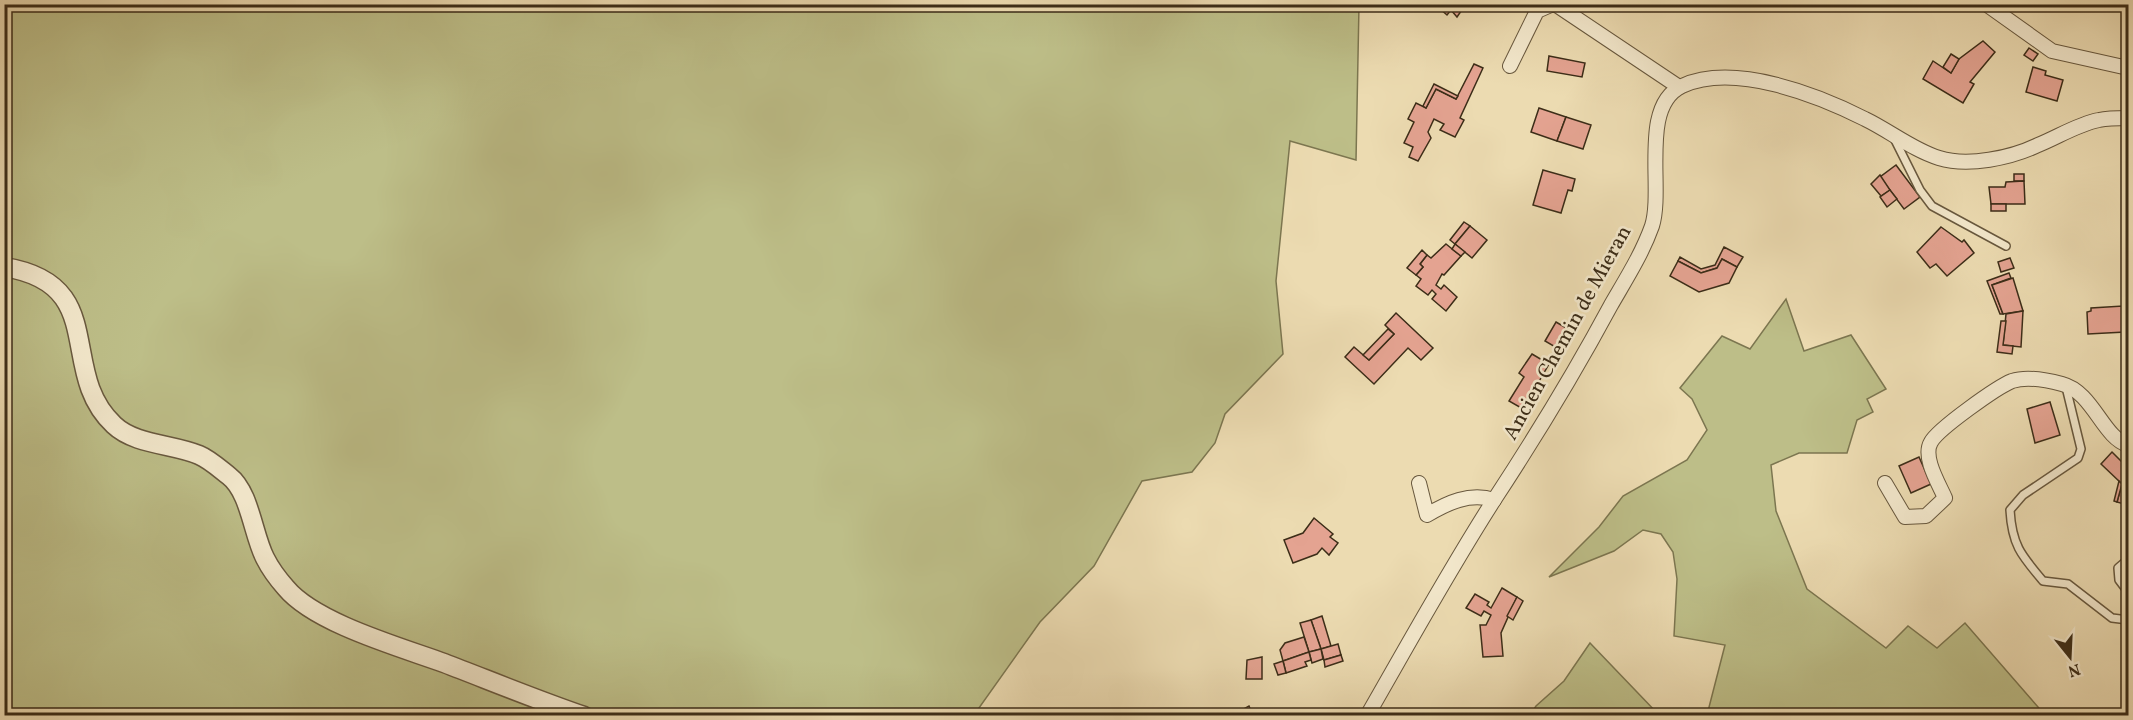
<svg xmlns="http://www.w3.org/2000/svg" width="2133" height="720" font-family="Vollkorn,serif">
	<rect width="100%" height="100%" fill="#ecdbb1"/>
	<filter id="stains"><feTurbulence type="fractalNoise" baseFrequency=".00333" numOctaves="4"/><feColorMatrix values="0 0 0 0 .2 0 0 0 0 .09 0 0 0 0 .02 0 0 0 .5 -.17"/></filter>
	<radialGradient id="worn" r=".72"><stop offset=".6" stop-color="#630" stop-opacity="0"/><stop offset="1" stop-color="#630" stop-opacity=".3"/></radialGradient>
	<g fill="#bdbe88" stroke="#7c7650" stroke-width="1.5">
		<polygon points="4,5 1359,5 1356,160 1290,141 1276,281 1283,354 1225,414 1215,443 1192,472 1142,481 1094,566 1040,622 974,715 5,715"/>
		<polygon points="1786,299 1804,351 1851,335 1886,389 1867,399 1873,412 1857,420 1847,453 1799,453 1771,465 1776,511 1807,589 1886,648 1908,626 1937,648 1965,623 2045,715 1707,715 1725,645 1674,636 1677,579 1673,552 1661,534 1643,530 1614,551 1549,577 1599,527 1623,496 1687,460 1707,430 1692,399 1680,388 1722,336 1750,349"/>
		<polygon points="1590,643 1659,715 1530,715 1536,706 1564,681"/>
	</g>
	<g fill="#e4a391" stroke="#3c2d18" stroke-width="1.5">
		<polygon points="1440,4 1466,4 1457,17 1451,10 1447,15 1438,7"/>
		<polygon points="1983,41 1995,52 1970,82 1974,84 1963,103 1923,79 1933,61 1951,73 1959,59"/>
		<polygon points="2029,48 2038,54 2033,61 2024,55"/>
		<polygon points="1951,54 1959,59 1951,73 1943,67"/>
		<polygon points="1549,56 1585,63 1582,77 1547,71"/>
		<polygon points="1474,64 1483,68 1460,118 1464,120 1455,137 1440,130 1444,124 1434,119 1428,132 1431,138 1418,161 1409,157 1413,147 1404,143 1414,122 1408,119 1416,103 1426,108 1436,89 1456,99"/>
		<polygon points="2033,67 2046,71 2045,75 2063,80 2057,101 2026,92"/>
		<polygon points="1434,84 1458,96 1456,99 1436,89 1426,108 1423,106"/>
		<polygon points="1539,108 1566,117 1557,141 1531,132"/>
		<polygon points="1566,117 1591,125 1583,149 1557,141"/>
		<polygon points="1896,165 1920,197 1904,209 1880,177"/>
		<polygon points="1543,170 1575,179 1572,191 1568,190 1561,213 1533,205"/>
		<rect x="2014" y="174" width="10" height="7"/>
		<polygon points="1880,175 1890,190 1881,196 1871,184"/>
		<polygon points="2024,181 2025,204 1991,204 1989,187 2005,187 2006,182"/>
		<polygon points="1890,190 1897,199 1887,207 1880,197"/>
		<rect x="1991" y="204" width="15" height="7"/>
		<polygon points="1464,222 1470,226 1455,244 1450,240"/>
		<polygon points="1470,226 1487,240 1472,258 1455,244"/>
		<polygon points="1941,227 1962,242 1964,240 1974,253 1947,276 1936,264 1930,268 1917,252"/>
		<polygon points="1446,244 1461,256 1444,275 1442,274 1436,285 1441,289 1444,285 1457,297 1446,311 1432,299 1436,294 1432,290 1428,295 1416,286 1421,279 1416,275 1423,267 1420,264 1427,255 1431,258"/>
		<polygon points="1455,244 1465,252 1461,256 1452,249"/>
		<polygon points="1724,247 1743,257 1737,267 1722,259 1717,268 1701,273 1678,261 1680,257 1701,269 1715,265"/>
		<polygon points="1422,250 1427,255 1420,264 1423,267 1416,275 1407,268"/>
		<polygon points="2010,258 2014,268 2001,272 1998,262"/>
		<polygon points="1722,259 1737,267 1729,283 1699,292 1670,276 1678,261 1701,273 1717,268"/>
		<polygon points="2009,273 2011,278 1992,285 2003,314 2000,314 1987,281"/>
		<polygon points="2013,278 2023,311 2003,314 1992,285"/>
		<polygon points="2123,306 2125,332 2088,334 2087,312 2091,311 2091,308"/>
		<polygon points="2023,311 2021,347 2003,345 2006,314"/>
		<polygon points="1396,313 1433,348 1421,360 1408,348 1374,384 1345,357 1354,347 1369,360 1394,334 1385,325"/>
		<polygon points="2001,321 2006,321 2003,345 2013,346 2012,354 1997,352"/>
		<polygon points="1556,322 1568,329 1557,348 1545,341"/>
		<polygon points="1388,329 1394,334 1369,360 1363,355"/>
		<polygon points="1532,354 1549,364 1537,385 1543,389 1533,403 1528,400 1523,409 1509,401 1524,377 1519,373"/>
		<polygon points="2050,402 2060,435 2035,443 2027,409"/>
		<polygon points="2112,452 2126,466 2128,463 2128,505 2117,502 2122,484 2101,464"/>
		<polygon points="1919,457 1931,484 1911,493 1899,466"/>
		<polygon points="2119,481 2122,484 2117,502 2114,501"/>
		<polygon points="1314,518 1333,534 1330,537 1338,543 1329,555 1322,548 1317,554 1293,563 1284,540 1303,533"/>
		<polygon points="1502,588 1517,597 1501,633 1503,656 1483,657 1480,625 1486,625 1491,615 1484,611 1481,616 1466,608 1475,594 1489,602 1487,605 1491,608"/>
		<polygon points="1517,597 1523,601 1513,620 1507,616"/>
		<polygon points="1322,616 1331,646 1321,649 1311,620"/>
		<polygon points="1311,620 1321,649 1309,652 1300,623"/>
		<polygon points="1304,637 1309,652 1283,661 1280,650 1285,643"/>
		<polygon points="1338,644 1341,655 1324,660 1321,649"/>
		<polygon points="1321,649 1323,659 1312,663 1309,652"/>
		<polygon points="1309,652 1311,660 1305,662 1307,666 1286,673 1283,661"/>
		<polygon points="1341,655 1343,661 1325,667 1324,660"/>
		<polygon points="1262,657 1262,679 1246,679 1247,660"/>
		<polygon points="1283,661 1286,673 1278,675 1274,664"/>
		<polygon points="1249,706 1253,716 1236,716 1238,712"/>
	</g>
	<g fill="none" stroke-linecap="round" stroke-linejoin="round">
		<defs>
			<g id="service">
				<polyline points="1893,136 1920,190 1932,206 2006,246"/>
				<path d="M2066 387 2081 449 2078 458 2023 495 2010 510C2012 545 2021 555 2043 581L2068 584 2112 618 2128 620"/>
				<polyline points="2128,564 2125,562 2118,568 2119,580 2128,592"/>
			</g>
			<g id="minor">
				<polyline points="1555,4 1679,87"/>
				<polyline points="1986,4 2052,51 2128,68"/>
				<polyline points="1510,66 1537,11 1553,4"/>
				<path d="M1419 483 1427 515C1447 503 1470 492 1494 500"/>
				<path d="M1885 483 1905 517 1926 516 1945 498C1939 484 1922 457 1931 442 1938 429 1997 387 2012 381 2027 376 2047 380 2062 384 2093 392 2103 438 2128 445"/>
				<path d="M1367 716C1409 643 1449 570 1494 500 1536 436 1575 372 1611 305 1626 279 1642 254 1652 226 1664 188 1639 106 1682 86 1734 62 1818 95 1865 119 1890 131 1913 150 1939 158 1968 167 2011 158 2038 145 2058 137 2078 124 2099 120 2108 118 2119 118 2128 118"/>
			</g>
			<path id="tertiary" d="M4 267C111 284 56 371 114 425 135 445 173 444 199 455 209 459 220 469 229 476 250 492 253 535 265 558 270 568 278 579 286 588 315 623 400 647 444 663 491 681 537 700 584 716"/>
		</defs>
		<use href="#service" stroke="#68583e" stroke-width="10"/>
		<use href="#minor" stroke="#68583e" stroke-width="16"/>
		<use href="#tertiary" stroke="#68583e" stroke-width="21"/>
		<use href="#service" stroke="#f3e8cc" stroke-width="7"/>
		<use href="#minor" stroke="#f3e8cc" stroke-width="14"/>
		<use href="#tertiary" stroke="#f3e8cc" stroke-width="18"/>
	</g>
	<g text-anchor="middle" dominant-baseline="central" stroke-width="5" stroke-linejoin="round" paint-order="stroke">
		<g font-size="21" fill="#3c2d18" stroke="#f3e8cc">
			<text transform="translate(1568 333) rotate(-61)">Ancien Chemin de Mieran</text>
		</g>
	</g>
	<rect width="2133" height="720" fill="none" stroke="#ecdbb1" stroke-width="24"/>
	<rect x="6" y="6" width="2121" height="708" fill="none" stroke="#3c2d18" stroke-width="3"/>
	<rect x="12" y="12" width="2109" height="696" fill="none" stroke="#3c2d18" stroke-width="1.5"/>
	<g transform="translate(2070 657) rotate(162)" stroke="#f3e8cc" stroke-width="4.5" paint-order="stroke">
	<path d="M0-4.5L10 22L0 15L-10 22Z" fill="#3c2d18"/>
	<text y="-9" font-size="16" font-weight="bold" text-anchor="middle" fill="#3c2d18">N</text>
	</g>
	<rect width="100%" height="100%" filter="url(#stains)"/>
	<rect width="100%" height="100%" fill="url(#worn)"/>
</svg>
